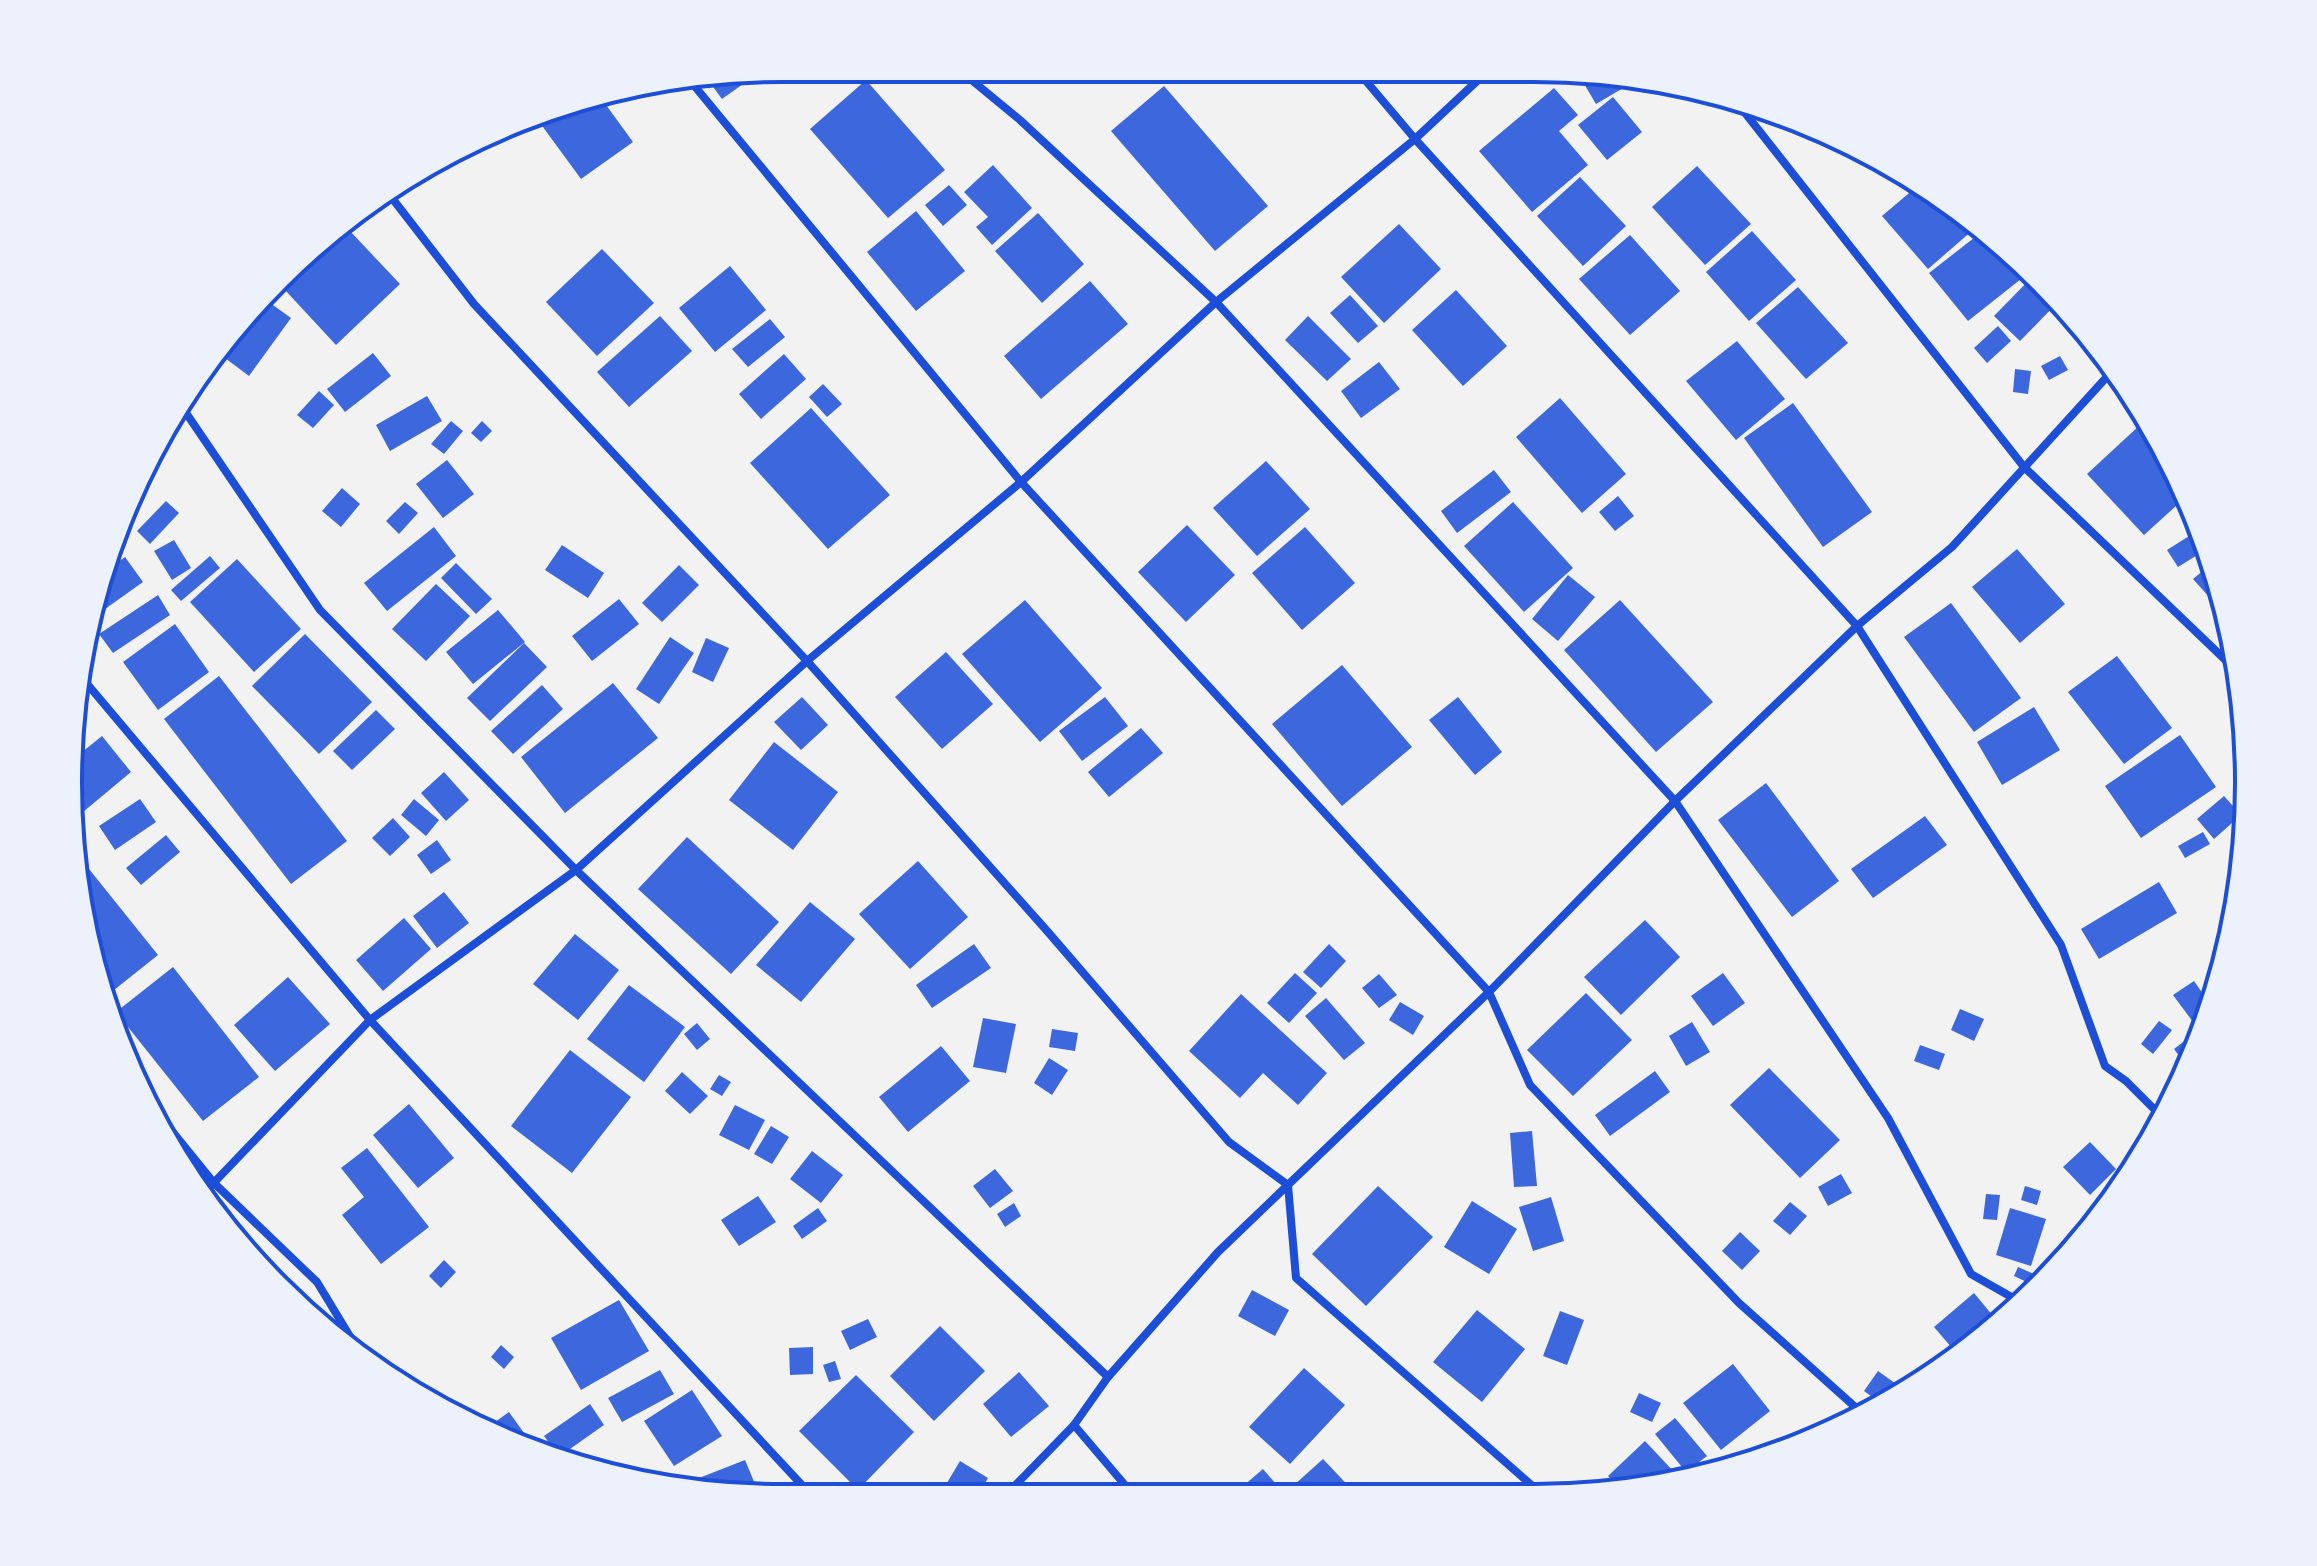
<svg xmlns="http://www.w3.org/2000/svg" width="2317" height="1566" font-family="'Titillium Web',sans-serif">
	<rect width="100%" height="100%" fill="#f2f2f2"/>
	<g fill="#3d67dc">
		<polygon points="760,72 722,99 708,80"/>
		<polygon points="1577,72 1618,76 1625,87 1596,104"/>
		<polygon points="866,80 945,170 888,218 810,129"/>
		<polygon points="1164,86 1268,206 1215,251 1111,131"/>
		<polygon points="1554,88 1578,115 1559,131 1588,165 1532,212 1479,151"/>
		<polygon points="1613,97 1642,132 1607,160 1578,125"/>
		<polygon points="601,98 633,142 581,179 540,123 568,103"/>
		<polygon points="537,114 507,137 503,131"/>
		<polygon points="993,165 1032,208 992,245 976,227 988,217 964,192"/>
		<polygon points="1697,166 1751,224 1705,265 1652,207"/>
		<polygon points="1580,177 1626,226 1583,266 1537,216"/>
		<polygon points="949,185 967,205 943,226 925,205"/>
		<polygon points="1915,188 1973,230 1928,269 1882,216"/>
		<polygon points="916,211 965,271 916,311 867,252"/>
		<polygon points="1038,213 1084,264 1042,303 995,251"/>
		<polygon points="1399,224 1441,269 1384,323 1341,277"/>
		<polygon points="349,230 400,284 336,345 285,290"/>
		<polygon points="1752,231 1796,280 1749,321 1706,272"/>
		<polygon points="1979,234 2013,259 2026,275 1968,321 1929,273"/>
		<polygon points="1630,235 1680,291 1630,335 1579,279"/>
		<polygon points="602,249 654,303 597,356 546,302"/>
		<polygon points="730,266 766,310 715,352 679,308"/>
		<polygon points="2033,276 2059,301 2020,341 1994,316"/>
		<polygon points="1090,281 1128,324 1041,399 1004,356"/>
		<polygon points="1798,287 1848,343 1806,379 1756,323"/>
		<polygon points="1456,290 1507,346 1463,386 1412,330"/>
		<polygon points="1350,295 1378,326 1358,343 1330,313"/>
		<polygon points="266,300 291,318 249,376 221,355 251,315"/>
		<polygon points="660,316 692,351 629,407 597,372"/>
		<polygon points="1308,316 1351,359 1327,381 1285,340"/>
		<polygon points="770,319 785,337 748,367 732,349"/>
		<polygon points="1998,326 2011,341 1987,363 1974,348"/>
		<polygon points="1737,341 1785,399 1736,440 1686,381"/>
		<polygon points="373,353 391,376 345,412 327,389"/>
		<polygon points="784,354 806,379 761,419 739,394"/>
		<polygon points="2060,356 2068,370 2049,380 2041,366"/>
		<polygon points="1379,362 1400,389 1361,418 1341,391"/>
		<polygon points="2015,369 2031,371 2028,394 2013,392"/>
		<polygon points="823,384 842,404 827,417 809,397"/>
		<polygon points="319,391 334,405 313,428 297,415"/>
		<polygon points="427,396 442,421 390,451 376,425"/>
		<polygon points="1560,398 1626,474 1582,513 1516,437"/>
		<polygon points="1793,403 1872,512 1823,547 1744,438"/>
		<polygon points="811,408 890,495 828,549 750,463"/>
		<polygon points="451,421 463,431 444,454 431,444"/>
		<polygon points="482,421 492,431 481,442 471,433"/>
		<polygon points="2140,425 2161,447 2187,496 2144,535 2087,474"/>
		<polygon points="447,460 474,494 443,518 416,484"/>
		<polygon points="1266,461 1310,509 1257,556 1213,508"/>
		<polygon points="1494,470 1511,492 1457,533 1441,511"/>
		<polygon points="342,488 360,504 341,527 322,511"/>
		<polygon points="1618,496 1634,516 1615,531 1599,512"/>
		<polygon points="166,501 179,513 150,544 137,531"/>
		<polygon points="405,502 418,513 399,534 386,521"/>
		<polygon points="1513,502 1573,568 1524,612 1464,546"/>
		<polygon points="1187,525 1235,575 1186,622 1138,572"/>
		<polygon points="434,527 456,556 387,611 364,583"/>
		<polygon points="1305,527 1355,583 1302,630 1252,573"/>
		<polygon points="2200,529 2207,549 2178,567 2167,550"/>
		<polygon points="174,540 191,568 172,580 154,551"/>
		<polygon points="562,545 604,573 588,598 545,570"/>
		<polygon points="2017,549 2065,604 2020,643 1972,587"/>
		<polygon points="210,556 220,568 181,601 171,590"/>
		<polygon points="125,557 143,582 98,614 108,569"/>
		<polygon points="237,559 301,629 254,672 190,602"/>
		<polygon points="456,563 492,599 476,614 441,578"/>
		<polygon points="2211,564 2227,617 2193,579"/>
		<polygon points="679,565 699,585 662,622 642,603"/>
		<polygon points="1568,575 1595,597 1558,641 1532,619"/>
		<polygon points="436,584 470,616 426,661 392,629"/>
		<polygon points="158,595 170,615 113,653 99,634"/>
		<polygon points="619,599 639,624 592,661 572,636"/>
		<polygon points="1025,600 1102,688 1040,742 962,654"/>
		<polygon points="1620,600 1713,702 1656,752 1564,650"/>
		<polygon points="1951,603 2021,698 1974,732 1904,637"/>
		<polygon points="498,610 525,642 473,684 446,652"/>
		<polygon points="175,624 209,672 158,710 123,662"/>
		<polygon points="305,634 372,702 319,754 252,686"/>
		<polygon points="670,637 694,653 659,704 636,689"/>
		<polygon points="706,638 729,648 713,682 692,672"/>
		<polygon points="524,643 547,667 490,721 467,698"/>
		<polygon points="946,652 993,704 942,749 895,697"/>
		<polygon points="2117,656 2172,728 2124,764 2068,692"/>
		<polygon points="1342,665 1412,747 1342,806 1272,724"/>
		<polygon points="219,676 347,841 291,884 164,719"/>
		<polygon points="613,683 658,738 565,813 521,757"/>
		<polygon points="542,685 563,709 513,754 491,731"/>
		<polygon points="802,697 828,725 801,750 774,722"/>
		<polygon points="1105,697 1128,726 1082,761 1059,731"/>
		<polygon points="1458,697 1502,752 1475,775 1429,720"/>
		<polygon points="2034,707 2060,750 2002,785 1977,742"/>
		<polygon points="376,710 395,729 352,770 333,751"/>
		<polygon points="1141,728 1163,753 1109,797 1088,772"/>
		<polygon points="2180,735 2216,787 2141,838 2105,786"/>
		<polygon points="102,736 131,772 77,817 71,761"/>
		<polygon points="774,742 838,792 793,850 729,800"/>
		<polygon points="444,772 469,800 446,821 421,793"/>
		<polygon points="1766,783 1839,881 1792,917 1718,820"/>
		<polygon points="2224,796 2241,815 2214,839 2197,819"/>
		<polygon points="140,799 156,822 115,850 99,826"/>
		<polygon points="414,799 439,820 426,836 401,815"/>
		<polygon points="1925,816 1947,845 1873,898 1851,869"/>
		<polygon points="393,818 410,837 390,856 372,838"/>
		<polygon points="2203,832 2210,844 2185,858 2178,846"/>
		<polygon points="166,835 180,852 141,885 126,868"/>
		<polygon points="687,837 779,922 731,974 638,889"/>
		<polygon points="437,840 451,860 431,874 417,855"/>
		<polygon points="77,854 158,955 109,994 82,923"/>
		<polygon points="918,861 968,917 910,969 859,914"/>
		<polygon points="2159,882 2177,913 2099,959 2081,929"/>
		<polygon points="444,892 469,923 437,948 413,916"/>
		<polygon points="810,902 855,939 801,1002 756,965"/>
		<polygon points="404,918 431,949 383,991 356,960"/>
		<polygon points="1645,920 1680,957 1621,1015 1584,977"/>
		<polygon points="575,934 619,970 578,1020 533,984"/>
		<polygon points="974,944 991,968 932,1008 916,985"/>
		<polygon points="1329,944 1346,961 1321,988 1303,972"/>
		<polygon points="173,967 259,1077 203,1121 116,1012"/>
		<polygon points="1295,973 1317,993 1289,1023 1267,1003"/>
		<polygon points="1723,973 1745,1003 1713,1026 1691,996"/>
		<polygon points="1379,974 1397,995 1379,1008 1362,988"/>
		<polygon points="288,977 330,1024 275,1071 234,1025"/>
		<polygon points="2194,981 2210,1004 2209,1011 2193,1022 2173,995"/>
		<polygon points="629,985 685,1027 644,1082 587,1039"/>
		<polygon points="1586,993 1632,1040 1573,1096 1527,1050"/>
		<polygon points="1241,994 1327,1073 1298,1105 1263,1073 1240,1098 1189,1051"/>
		<polygon points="1326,998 1365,1043 1344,1060 1305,1016"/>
		<polygon points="1400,1002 1424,1016 1413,1035 1389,1020"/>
		<polygon points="1960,1009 1984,1019 1974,1041 1951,1030"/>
		<polygon points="983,1018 1016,1024 1006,1073 973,1067"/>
		<polygon points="2159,1021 2172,1030 2153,1054 2141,1044"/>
		<polygon points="1692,1022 1710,1052 1686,1066 1669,1036"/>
		<polygon points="697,1023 710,1039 697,1050 684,1034"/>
		<polygon points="2204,1026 2195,1056 2188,1068 2174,1049"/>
		<polygon points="1052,1029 1078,1033 1075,1051 1049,1047"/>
		<polygon points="1920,1045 1945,1054 1939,1070 1914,1061"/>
		<polygon points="941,1046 970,1081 908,1132 879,1097"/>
		<polygon points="570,1050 631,1097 572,1173 511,1126"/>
		<polygon points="1049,1058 1068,1070 1052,1095 1034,1083"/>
		<polygon points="1769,1068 1840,1140 1800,1178 1730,1105"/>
		<polygon points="1655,1071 1670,1092 1610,1136 1595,1115"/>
		<polygon points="682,1072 708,1096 690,1114 665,1091"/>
		<polygon points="719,1075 731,1082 722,1096 710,1089"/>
		<polygon points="409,1104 454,1158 418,1188 373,1135"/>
		<polygon points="735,1105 765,1120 749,1150 719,1135"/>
		<polygon points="771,1126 789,1137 772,1164 754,1154"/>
		<polygon points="1532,1131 1537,1186 1514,1187 1510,1133"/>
		<polygon points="2090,1142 2116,1169 2090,1195 2063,1167"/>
		<polygon points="367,1148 429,1227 381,1264 342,1215 364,1197 341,1168"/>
		<polygon points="812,1151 843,1175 821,1203 790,1179"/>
		<polygon points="995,1169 1013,1191 990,1208 973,1186"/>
		<polygon points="1841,1174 1852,1193 1828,1206 1818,1187"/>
		<polygon points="1378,1186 1433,1237 1366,1306 1312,1254"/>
		<polygon points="2025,1186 2041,1191 2037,1205 2021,1200"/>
		<polygon points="1986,1194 2000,1195 1997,1220 1983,1219"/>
		<polygon points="758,1196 776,1222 739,1246 721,1220"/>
		<polygon points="1551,1197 1564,1241 1533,1251 1519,1207"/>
		<polygon points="1472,1201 1517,1229 1489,1274 1444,1247"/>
		<polygon points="1790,1202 1807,1216 1790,1235 1773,1221"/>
		<polygon points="1014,1203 1021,1216 1005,1227 997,1214"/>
		<polygon points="818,1208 827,1221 802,1239 793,1226"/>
		<polygon points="2010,1208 2046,1219 2031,1266 1996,1255"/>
		<polygon points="1740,1232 1760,1251 1742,1270 1722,1251"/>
		<polygon points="444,1260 456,1272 441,1288 429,1276"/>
		<polygon points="2018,1267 2036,1275 2033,1285 2014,1276"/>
		<polygon points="1252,1290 1289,1310 1275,1336 1238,1316"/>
		<polygon points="1974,1293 1998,1322 1958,1355 1934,1327"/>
		<polygon points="619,1300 649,1351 581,1390 551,1338"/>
		<polygon points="1477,1310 1525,1349 1482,1402 1433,1362"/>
		<polygon points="1560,1311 1584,1320 1567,1365 1543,1356"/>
		<polygon points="868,1319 877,1337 850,1350 841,1331"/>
		<polygon points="940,1326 985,1371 934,1421 890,1376"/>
		<polygon points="501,1345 514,1357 504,1369 491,1357"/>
		<polygon points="813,1347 813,1374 790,1375 789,1348"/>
		<polygon points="835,1361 841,1379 829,1382 823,1365"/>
		<polygon points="1733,1364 1770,1411 1721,1450 1683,1403"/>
		<polygon points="1304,1368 1345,1405 1290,1464 1249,1427"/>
		<polygon points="660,1370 674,1394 622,1422 608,1398"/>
		<polygon points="1878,1371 1906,1391 1882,1404 1864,1391"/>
		<polygon points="1019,1372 1049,1406 1011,1437 983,1404"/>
		<polygon points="856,1375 914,1432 858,1490 799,1431"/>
		<polygon points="692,1390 722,1436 674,1466 644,1421"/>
		<polygon points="1639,1393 1661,1403 1652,1422 1630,1412"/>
		<polygon points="590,1404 604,1425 560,1456 558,1455 544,1436"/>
		<polygon points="509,1412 534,1447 484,1430"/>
		<polygon points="1675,1418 1707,1456 1686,1472 1655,1434"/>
		<polygon points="1645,1441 1675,1473 1661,1485 1621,1489 1608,1476"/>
		<polygon points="1323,1459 1357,1495 1353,1498 1307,1498 1294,1485"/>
		<polygon points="745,1460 760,1496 676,1487"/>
		<polygon points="960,1461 988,1478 976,1498 938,1498"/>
		<polygon points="1263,1469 1288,1498 1229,1498"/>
	</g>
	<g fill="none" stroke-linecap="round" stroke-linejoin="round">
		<g stroke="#1d4ed8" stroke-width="8">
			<polyline points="957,68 1020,120 1216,302 1675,801 1888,1118 1971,1274 2022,1303"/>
			<polyline points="1355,68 1415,139 1857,626 2061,945 2105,1066 2126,1081 2162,1117"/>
			<polyline points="692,83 1021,482 1489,992 1530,1085 1739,1303 1863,1414"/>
			<polyline points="1738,104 2024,467 2238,672"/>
			<polyline points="385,189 474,304 807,661 1048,932 1229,1142 1288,1185 1296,1278 1545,1497"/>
			<polyline points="182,407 320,610 576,870 1108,1377"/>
			<polyline points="83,679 370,1020 814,1498"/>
			<polyline points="150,1104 214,1183 317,1282 354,1343"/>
			<polyline points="204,1193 370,1020 576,870 807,661 1021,482 1216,302 1415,139 1491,68"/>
			<polyline points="1074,1425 1136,1498"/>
			<polyline points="1003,1498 1074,1425 1108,1377 1218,1252 1489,992 1675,801 1857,626 1952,547 2114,369"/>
		</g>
	</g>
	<path d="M0 0H2317V1566H0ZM783 82H1534A701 701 0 0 1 2235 783V783A701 701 0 0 1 1534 1484H783A701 701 0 0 1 82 783V783A701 701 0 0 1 783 82Z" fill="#edf1fc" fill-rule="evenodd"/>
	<path fill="none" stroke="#1d4ed8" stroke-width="4" d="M783 82H1534A701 701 0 0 1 2235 783V783A701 701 0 0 1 1534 1484H783A701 701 0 0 1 82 783V783A701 701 0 0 1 783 82Z"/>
</svg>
